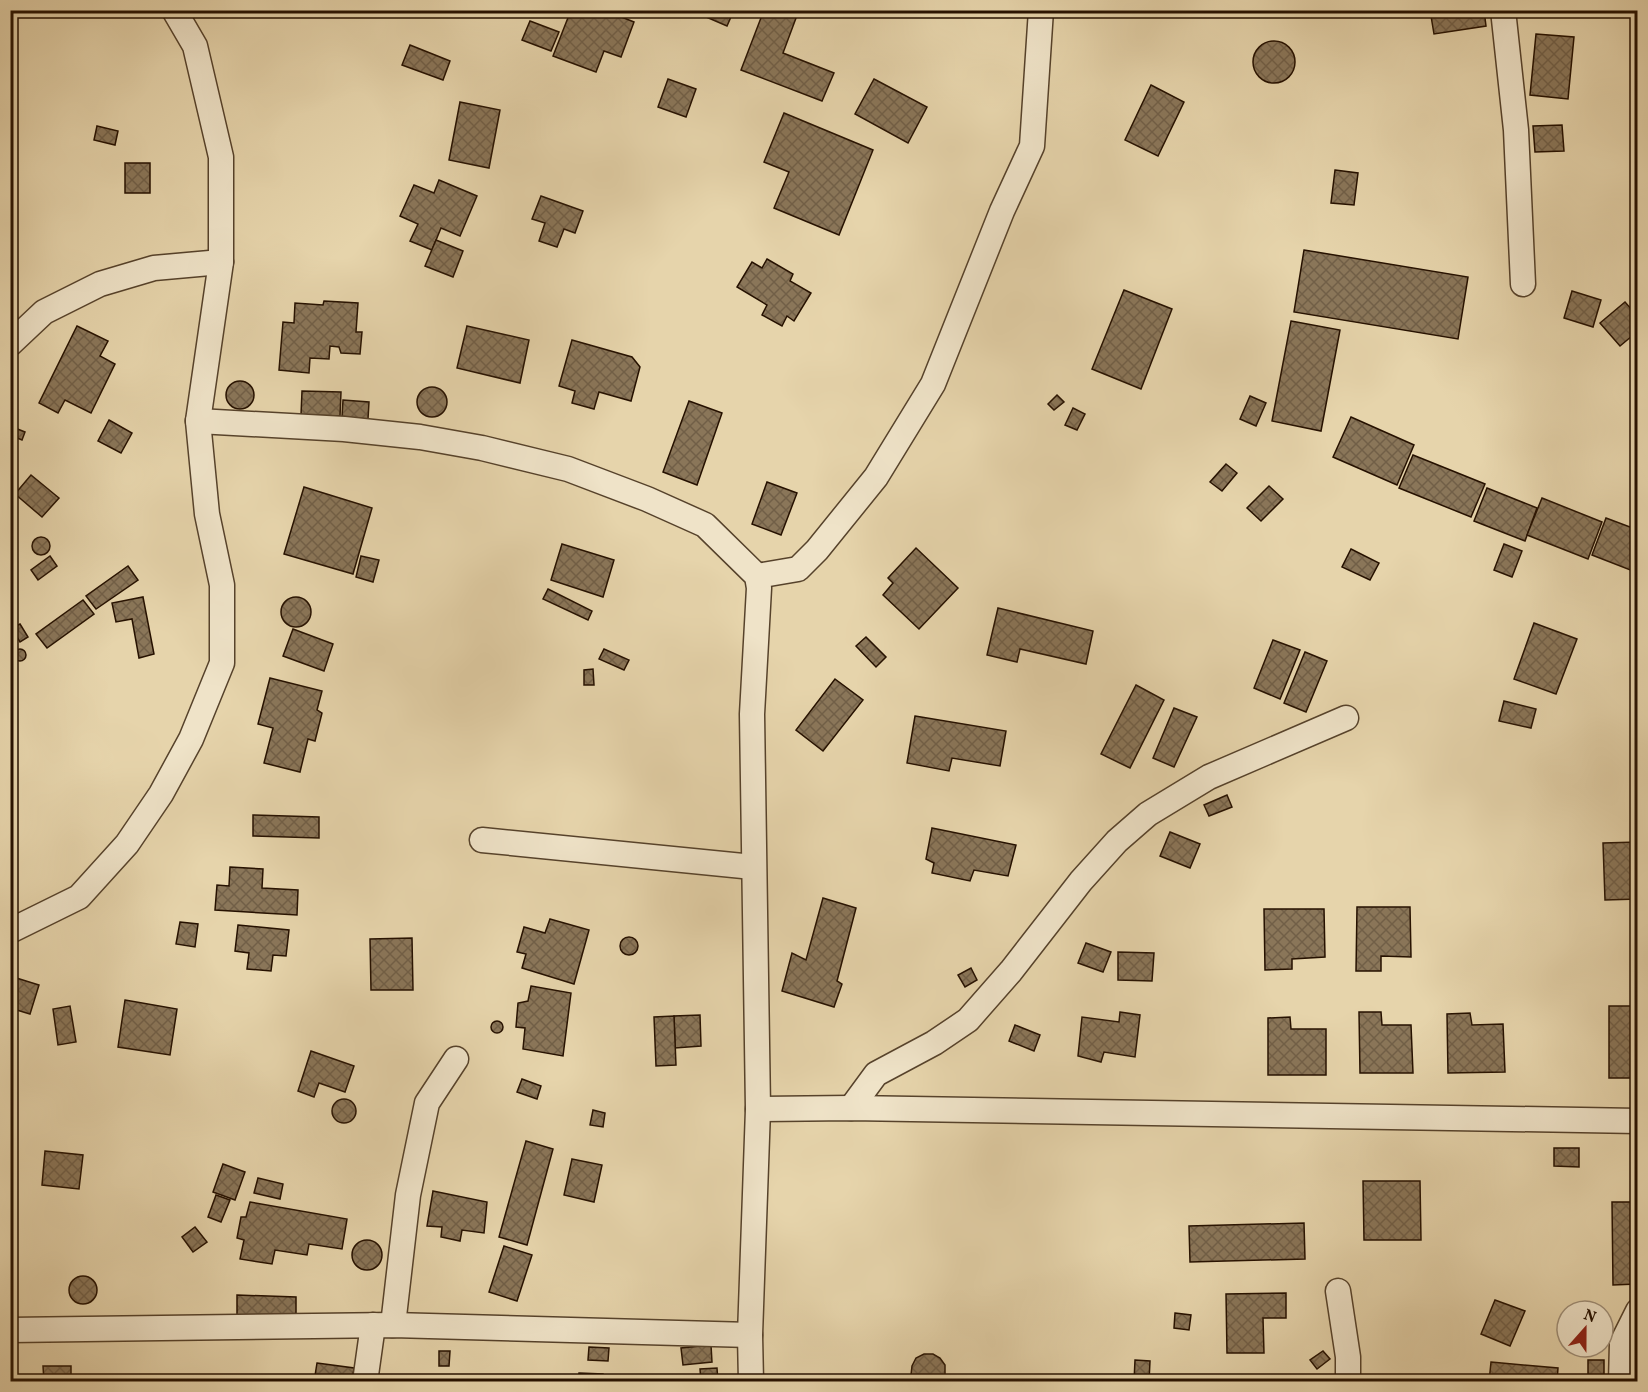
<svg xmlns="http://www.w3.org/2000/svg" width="1648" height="1392" font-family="Vollkorn,serif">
	<defs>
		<pattern id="building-cross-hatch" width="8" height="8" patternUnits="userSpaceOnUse" patternTransform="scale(1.5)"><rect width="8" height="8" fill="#8a7659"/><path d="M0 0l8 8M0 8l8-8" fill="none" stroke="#715f47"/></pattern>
	</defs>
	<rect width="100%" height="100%" fill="#e6d4ab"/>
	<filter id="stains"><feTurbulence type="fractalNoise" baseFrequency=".00333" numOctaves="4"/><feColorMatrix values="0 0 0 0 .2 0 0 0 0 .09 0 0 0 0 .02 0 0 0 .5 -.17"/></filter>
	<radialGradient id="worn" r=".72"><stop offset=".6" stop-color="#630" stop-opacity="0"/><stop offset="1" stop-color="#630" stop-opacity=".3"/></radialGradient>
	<g fill="url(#building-cross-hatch)" stroke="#261100" stroke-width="1.5">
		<polygon points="571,10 604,10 634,22 621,57 604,51 596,72 553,56"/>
		<polygon points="690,10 734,10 727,26"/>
		<polygon points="764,10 799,10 783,53 834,73 822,101 741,70"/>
		<polygon points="1430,10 1484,10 1486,26 1434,34"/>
		<polygon points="530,21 559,32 551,51 522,40"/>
		<polygon points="1536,34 1574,37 1568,99 1530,95"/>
		<circle cx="1274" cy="62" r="21"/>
		<polygon points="410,45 450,61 443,80 402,65"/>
		<polygon points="668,79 696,89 686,117 658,107"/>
		<polygon points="874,79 927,107 908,143 855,114"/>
		<polygon points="1151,85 1184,102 1158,156 1125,140"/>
		<polygon points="460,102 500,110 489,168 449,160"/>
		<polygon points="784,113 873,150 839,235 774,208 789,172 764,162"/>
		<polygon points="1562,125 1564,151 1535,152 1533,126"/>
		<polygon points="97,126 118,131 115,145 94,140"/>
		<rect x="125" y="163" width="25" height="30"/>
		<polygon points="1335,170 1358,173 1354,205 1331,203"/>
		<polygon points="439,180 477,196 460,236 441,228 432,250 410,241 418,224 400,216 414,185 434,193"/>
		<polygon points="541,196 583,211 575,233 564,229 557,247 539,241 545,223 532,219"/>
		<polygon points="436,240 463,251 453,277 425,266"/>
		<polygon points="1304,250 1468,277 1458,339 1294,312"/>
		<polygon points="767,259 793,274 790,281 811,293 794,321 787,316 782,326 762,315 767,305 737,287 752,262 762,268"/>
		<polygon points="1124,290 1172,309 1141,389 1092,369"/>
		<polygon points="1572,291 1601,300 1593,327 1564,318"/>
		<polygon points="324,301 358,303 356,332 362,332 360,354 341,353 339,347 330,346 329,359 310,358 309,373 279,370 283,322 294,323 295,303 323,305"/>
		<polygon points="1625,302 1638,317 1638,331 1620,346 1600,323"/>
		<polygon points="1291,321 1340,330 1321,431 1272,421"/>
		<polygon points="77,326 108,341 100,356 115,364 91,413 65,400 58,413 39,403"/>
		<polygon points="467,326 529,340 520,383 457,368"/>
		<polygon points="572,340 632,357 640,367 631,401 599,392 594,409 572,403 575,391 559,386"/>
		<circle cx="240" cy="395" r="14"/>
		<circle cx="432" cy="402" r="15"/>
		<polygon points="302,391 341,392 340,416 301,415"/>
		<polygon points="1057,395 1064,402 1054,410 1048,404"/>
		<polygon points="1250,396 1266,403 1256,426 1240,419"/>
		<polygon points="343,400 369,402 368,419 342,417"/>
		<polygon points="689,401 722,413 697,485 663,472"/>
		<polygon points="1073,408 1085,414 1077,430 1065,425"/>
		<polygon points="1351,417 1414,445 1397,485 1333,457"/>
		<polygon points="109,420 132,433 121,453 98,441"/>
		<polygon points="10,426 25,432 22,440 10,435"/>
		<polygon points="1413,455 1485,484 1471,517 1399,488"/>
		<polygon points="1226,464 1237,473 1222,491 1210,482"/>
		<polygon points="31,475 59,498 42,517 15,494"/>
		<polygon points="767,482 797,493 781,535 752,524"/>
		<polygon points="1269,486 1283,499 1261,521 1247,508"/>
		<polygon points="304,487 372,508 353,574 284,554"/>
		<polygon points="1487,488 1537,508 1525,541 1474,521"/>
		<polygon points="1542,498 1602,522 1588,559 1527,535"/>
		<polygon points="1606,518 1638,530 1638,573 1592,555"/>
		<circle cx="41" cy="546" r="9"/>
		<polygon points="562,544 614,560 603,597 551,580"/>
		<polygon points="1504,544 1522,551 1512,577 1494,570"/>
		<polygon points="916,548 958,588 919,629 883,595 893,583 888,578"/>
		<polygon points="1351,549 1379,563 1370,580 1342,567"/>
		<polygon points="50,556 57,566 38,580 31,570"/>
		<polygon points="361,556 379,560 373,582 356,577"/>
		<polygon points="128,566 138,580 96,609 86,596"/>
		<polygon points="548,589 592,611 588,620 543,599"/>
		<polygon points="143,597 154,654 139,658 132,619 116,622 112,603"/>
		<circle cx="296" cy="612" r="15"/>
		<polygon points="83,600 94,614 47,648 36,634"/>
		<polygon points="998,608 1093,631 1086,664 1020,649 1017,662 987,655"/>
		<polygon points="1534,623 1577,639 1556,694 1514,679"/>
		<polygon points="20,624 28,637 20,642 12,628"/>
		<polygon points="293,629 333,644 324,671 283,656"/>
		<polygon points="866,637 886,657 876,667 856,646"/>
		<polygon points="1273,640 1300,650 1280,699 1254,688"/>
		<polygon points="604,649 629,660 624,670 599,659"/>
		<circle cx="20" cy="655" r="6"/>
		<polygon points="1305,652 1327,661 1306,712 1284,703"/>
		<polygon points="593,669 594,685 584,685 584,670"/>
		<polygon points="270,678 322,691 317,710 322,713 315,741 308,739 300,772 264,763 273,728 258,724"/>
		<polygon points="835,679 863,700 823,751 796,730"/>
		<polygon points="1136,685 1164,700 1130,768 1101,754"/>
		<polygon points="1504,701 1536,709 1531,728 1499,721"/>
		<polygon points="1174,708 1197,717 1174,767 1153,758"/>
		<polygon points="915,716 1006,731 1000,766 952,758 949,771 907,763"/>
		<polygon points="1227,795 1232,807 1209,816 1204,805"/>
		<polygon points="253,815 319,817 319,838 253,836"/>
		<polygon points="932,828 1016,845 1008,876 974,870 970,881 932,873 934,863 926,859"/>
		<polygon points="1170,832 1200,844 1190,868 1160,856"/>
		<polygon points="1638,842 1638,899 1605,900 1603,843"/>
		<polygon points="230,867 263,869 262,888 298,890 297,915 215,910 217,885 229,886"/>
		<polygon points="823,898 856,908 837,981 842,984 834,1007 782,991 792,953 806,960"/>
		<polygon points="1357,907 1410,907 1411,957 1381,956 1381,971 1356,971"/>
		<polygon points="1264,909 1324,909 1325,957 1292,959 1292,969 1265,970"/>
		<polygon points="550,919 589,930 574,984 522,968 526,954 517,952 524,927 545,933"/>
		<polygon points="180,922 198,924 195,947 176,944"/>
		<polygon points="238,925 289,930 286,956 273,955 271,971 247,969 249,953 235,951"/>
		<circle cx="629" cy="946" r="9"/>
		<polygon points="412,938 413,990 371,990 370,939"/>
		<polygon points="1086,943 1111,952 1103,972 1078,963"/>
		<polygon points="1118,952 1154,953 1152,981 1118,980"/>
		<polygon points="971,968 977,980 965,987 958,975"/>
		<polygon points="10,976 39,985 30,1014 10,1008"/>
		<polygon points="531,986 571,993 563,1056 523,1049 525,1028 516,1027 518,1003 528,1001"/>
		<polygon points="125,1000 177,1009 170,1055 118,1047"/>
		<polygon points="70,1006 76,1042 58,1045 53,1009"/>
		<rect x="1609" y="1006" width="29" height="72"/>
		<polygon points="1120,1012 1140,1015 1135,1057 1104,1052 1101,1062 1078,1056 1082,1017 1119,1022"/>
		<polygon points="1359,1012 1381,1012 1382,1025 1411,1025 1413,1073 1360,1073"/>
		<polygon points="1470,1013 1472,1025 1503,1024 1505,1072 1448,1073 1447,1014"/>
		<polygon points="700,1015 701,1046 675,1048 674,1016"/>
		<polygon points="674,1016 676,1065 656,1066 654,1017"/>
		<polygon points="1290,1017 1291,1029 1326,1029 1326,1075 1268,1075 1268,1018"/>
		<circle cx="497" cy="1027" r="6"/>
		<polygon points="1015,1025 1040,1035 1034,1051 1009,1041"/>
		<polygon points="311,1051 354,1066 345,1092 319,1083 314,1097 298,1091"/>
		<polygon points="522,1079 541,1086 537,1099 517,1092"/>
		<circle cx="344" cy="1111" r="12"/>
		<polygon points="593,1110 605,1113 603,1127 590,1125"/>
		<polygon points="526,1141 553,1149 527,1245 499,1237"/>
		<polygon points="1554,1148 1579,1148 1579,1167 1554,1166"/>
		<polygon points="45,1151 83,1155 79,1189 42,1185"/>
		<polygon points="572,1159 602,1165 594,1202 564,1195"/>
		<polygon points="223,1164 245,1172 235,1200 213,1192"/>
		<polygon points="258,1178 283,1184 280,1199 254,1193"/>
		<polygon points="1363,1181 1420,1181 1421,1240 1364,1240"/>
		<polygon points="433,1191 487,1202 484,1233 462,1230 460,1241 441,1237 442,1227 427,1226"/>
		<polygon points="216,1195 230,1200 221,1222 208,1217"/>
		<polygon points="250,1202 347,1219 342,1249 309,1244 307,1255 275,1250 272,1264 240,1259 244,1240 237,1238 241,1217 246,1217"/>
		<polygon points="1612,1202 1638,1202 1636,1284 1613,1285"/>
		<polygon points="1304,1223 1305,1259 1190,1262 1189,1226"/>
		<polygon points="195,1227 207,1242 193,1252 182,1237"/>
		<circle cx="367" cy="1255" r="15"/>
		<polygon points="504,1246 532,1255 517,1301 489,1292"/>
		<circle cx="83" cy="1290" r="14"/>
		<polygon points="1286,1293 1286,1318 1263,1318 1264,1353 1227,1353 1226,1294"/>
		<polygon points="237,1295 296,1297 296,1318 237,1316"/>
		<polygon points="1495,1300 1525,1311 1510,1346 1481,1334"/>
		<polygon points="1175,1313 1191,1315 1189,1330 1174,1328"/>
		<polygon points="711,1345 712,1362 683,1365 681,1348"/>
		<polygon points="589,1347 609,1348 608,1361 588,1360"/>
		<polygon points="439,1351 450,1351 449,1366 439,1366"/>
		<polygon points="1323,1351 1330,1359 1317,1369 1310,1360"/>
		<polygon points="924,1354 933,1354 940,1358 945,1365 945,1375 941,1382 915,1382 911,1375 912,1366 916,1358"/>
		<polygon points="1633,1359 1638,1359 1638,1382 1634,1382"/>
		<polygon points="1135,1360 1150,1361 1149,1382 1134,1382"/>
		<rect x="1588" y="1360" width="16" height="15"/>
		<polygon points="1491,1362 1558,1368 1557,1382 1489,1382"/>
		<polygon points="317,1363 354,1368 352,1382 314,1382"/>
		<polygon points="43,1366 71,1366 71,1382 44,1382"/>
		<polygon points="717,1368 718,1382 701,1382 700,1369"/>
		<polygon points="579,1373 603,1374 603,1382 578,1382"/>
		<polygon points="514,1376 546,1378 546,1382 514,1382"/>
	</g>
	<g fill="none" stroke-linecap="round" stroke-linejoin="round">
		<defs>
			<g id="minor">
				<polyline points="1503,10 1516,130 1523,284"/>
				<polyline points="10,344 44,312 100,284 154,268 221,262"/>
				<polyline points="198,421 344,429 420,437 482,448 568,469 647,499 705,525 757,576 759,588 752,714 758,1109 750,1335 751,1382"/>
				<polyline points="757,576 798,569 817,550 876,477 933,384 1002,211 1032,146 1041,10"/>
				<polyline points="482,840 753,867"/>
				<polyline points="10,931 79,897 127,844 161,794 191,739 222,663 222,585 207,514 198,421 221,262 221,157 195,46 174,10"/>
				<polyline points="851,1108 876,1074 934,1043 968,1020 1011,971 1081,881 1117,841 1148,814 1209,777 1346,718"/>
				<polyline points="758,1109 851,1108 1638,1121"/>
				<polyline points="1338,1291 1348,1357 1348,1382"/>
				<polyline points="393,1325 408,1195 427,1103 456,1059"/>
				<polyline points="10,1330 393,1325 750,1335"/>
				<polyline points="365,1382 373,1325"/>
				<polyline points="1621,1382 1622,1343 1638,1311"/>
			</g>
		</defs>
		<use href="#minor" stroke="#56422b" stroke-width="27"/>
		<use href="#minor" stroke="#efe3c8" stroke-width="24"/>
	</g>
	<rect width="1648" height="1392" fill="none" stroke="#e6d4ab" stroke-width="36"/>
	<rect x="12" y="12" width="1624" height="1368" fill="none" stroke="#261100" stroke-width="3"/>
	<rect x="18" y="18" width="1612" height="1356" fill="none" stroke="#261100" stroke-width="1.5"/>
	<g transform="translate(1585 1329) rotate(21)"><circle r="28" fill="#efe3c8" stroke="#9f8f78" stroke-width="1.5"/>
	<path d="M0-4.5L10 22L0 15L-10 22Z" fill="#8f2418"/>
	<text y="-9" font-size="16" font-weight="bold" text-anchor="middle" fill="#261100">N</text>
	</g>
	<rect width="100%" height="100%" filter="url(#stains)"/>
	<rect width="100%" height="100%" fill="url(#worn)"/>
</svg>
